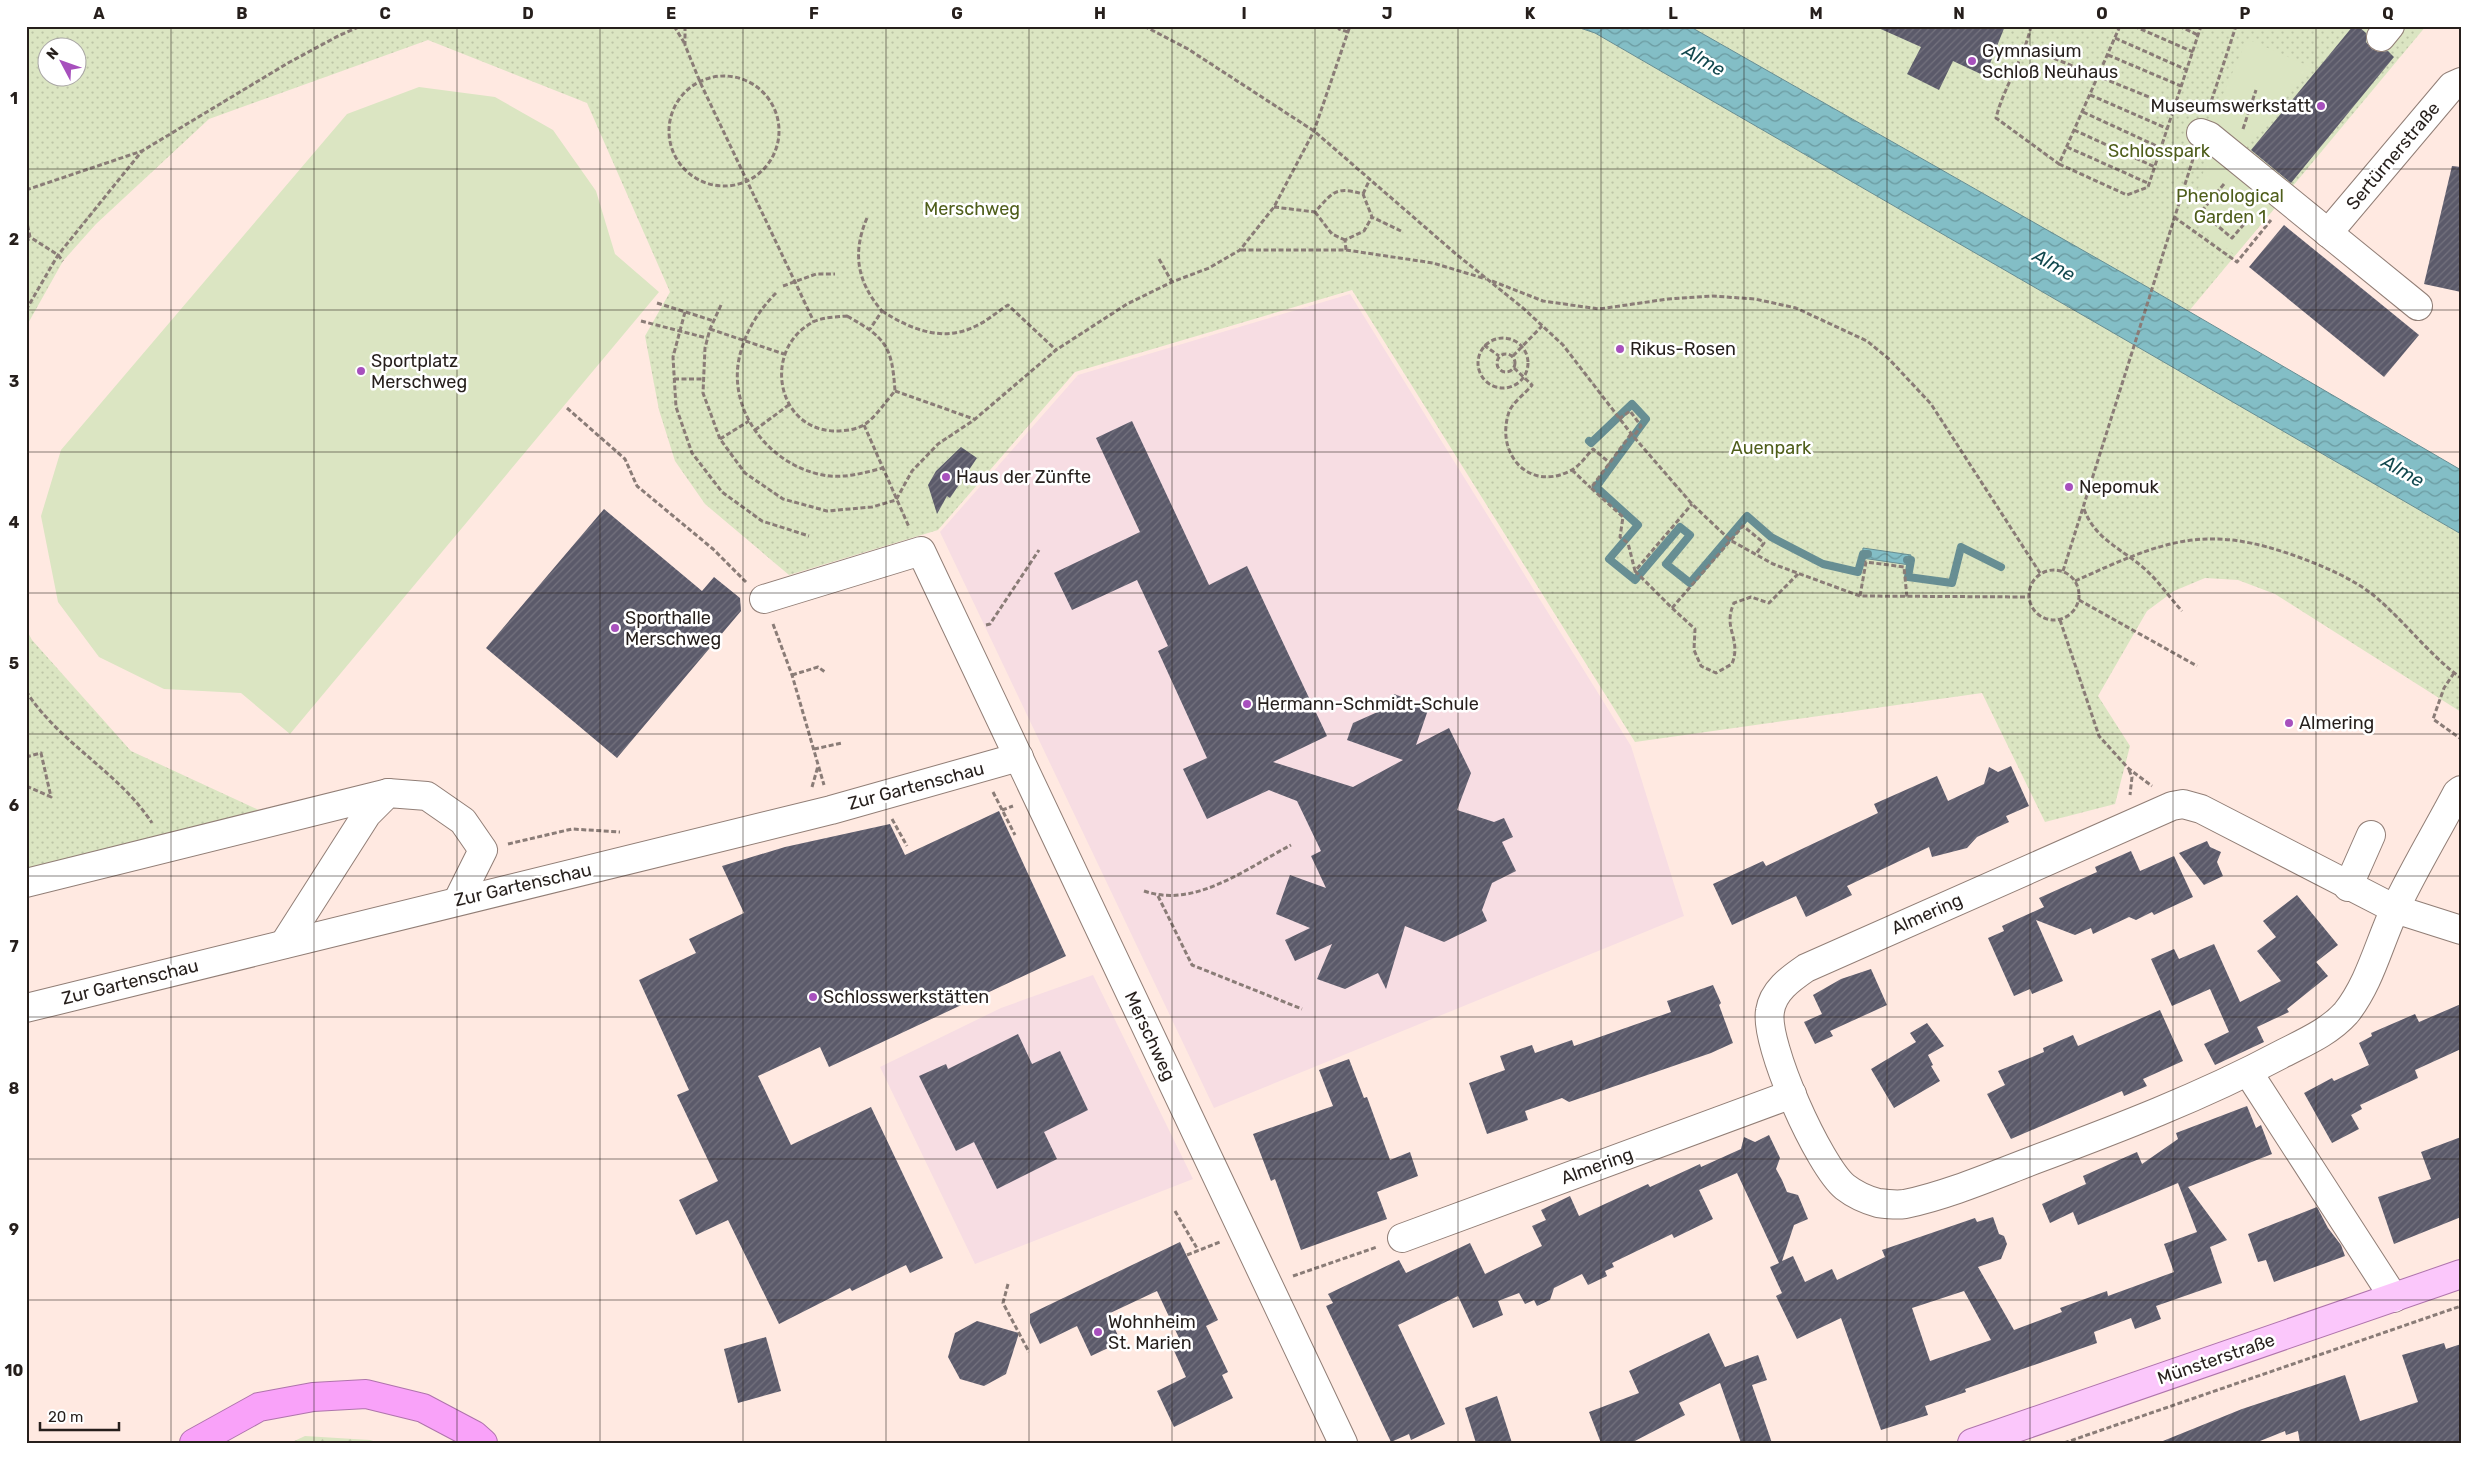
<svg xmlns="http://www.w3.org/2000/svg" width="2487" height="1469" font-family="Rubik,sans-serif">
	<defs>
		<pattern id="forest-firs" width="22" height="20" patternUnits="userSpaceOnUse" patternTransform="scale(1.25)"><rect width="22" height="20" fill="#dbe5c2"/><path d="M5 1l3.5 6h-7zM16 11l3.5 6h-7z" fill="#bcc4a6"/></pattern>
		<pattern id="park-dots" width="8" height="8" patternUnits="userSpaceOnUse" patternTransform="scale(1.25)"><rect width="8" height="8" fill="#dbe5c2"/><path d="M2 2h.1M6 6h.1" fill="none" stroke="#bcc4a6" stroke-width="1.8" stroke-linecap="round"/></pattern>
		<pattern id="water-waves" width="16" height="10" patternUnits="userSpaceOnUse" patternTransform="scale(1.25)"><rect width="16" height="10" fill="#83bec6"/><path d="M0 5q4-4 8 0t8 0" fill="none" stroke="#6b9aa0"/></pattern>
		<pattern id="building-hatch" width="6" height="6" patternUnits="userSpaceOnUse" patternTransform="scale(1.25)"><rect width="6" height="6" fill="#5b5a6a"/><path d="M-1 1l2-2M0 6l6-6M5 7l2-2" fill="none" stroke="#74727e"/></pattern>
	</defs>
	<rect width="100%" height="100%" fill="#ffe9e1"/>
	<g fill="#f7dde3">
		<polygon points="1350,294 1631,746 1684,916 1214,1108 940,532 1078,375"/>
		<polygon points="1093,975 1193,1179 975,1264 880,1067 1001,1008"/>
	</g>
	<polygon fill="url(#forest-firs)" points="305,1436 370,1440 380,1443 290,1443"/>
	<g fill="url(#park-dots)" fill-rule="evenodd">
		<path d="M26 26H1574L1595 33 2461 534V712L2275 594 2238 580 2205 578 2174 591 2147 611 2098 696 2130 746 2115 804 2045 822 1982 693 1635 742 1352 290 1075 372 938 530 789 575 705 504 675 461 659 410 645 336 670 292 587 103 428 40 209 119 96 224 63 261 26 327ZM48 48H78V78H48Z"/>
		<polygon points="1689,26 2426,26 2189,311"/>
		<polygon points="26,629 32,640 131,751 261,811 26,873"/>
	</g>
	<g fill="#dbe5c2">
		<polygon points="2247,39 2311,67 2245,149 2211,122"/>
		<polygon points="419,87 495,97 553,130 596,191 615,254 659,292 290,734 241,693 164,689 99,657 58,602 41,516 61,450 347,114"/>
		<polygon points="2212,145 2279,203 2235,255 2189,218"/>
	</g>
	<g fill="url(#water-waves)" stroke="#678e93">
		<polygon points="1574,26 1689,26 2142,284 2461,470 2461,534 1595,33"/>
		<polygon points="1863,548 1911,555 1910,565 1862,558"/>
	</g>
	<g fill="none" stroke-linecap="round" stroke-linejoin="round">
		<g stroke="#678e93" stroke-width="8">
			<polyline points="1589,441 1591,443 1632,404 1646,419 1596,487 1638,525 1609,559 1635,580 1680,527 1690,535 1666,564 1690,583 1747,516 1771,537 1823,564 1858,572 1863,554 1868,554"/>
			<polyline points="1907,560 1911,560 1908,577 1952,583 1961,547 2001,567"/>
		</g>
	</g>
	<g fill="url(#building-hatch)" fill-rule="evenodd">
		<polygon points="1874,26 2005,26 1985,76 1953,61 1939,90 1907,74 1921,47"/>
		<polygon points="2353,26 2358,26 2366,33 2366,42 2372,49 2379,52 2388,51 2394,57 2291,183 2251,150"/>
		<polygon points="2452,166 2461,167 2461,292 2424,284"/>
		<polygon points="2284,225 2419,335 2384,377 2249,267"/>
		<polygon points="1132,421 1209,585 1247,566 1327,736 1273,762 1353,787 1403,760 1347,740 1353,723 1391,706 1394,694 1429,707 1416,745 1449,728 1471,773 1457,810 1494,822 1504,818 1513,837 1502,842 1516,871 1492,883 1482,910 1487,921 1444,942 1405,926 1386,989 1378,973 1345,989 1317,979 1332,944 1295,961 1285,940 1310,928 1276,914 1290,875 1326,888 1311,856 1321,851 1297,801 1269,790 1207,819 1183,769 1207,758 1158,651 1168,646 1137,580 1072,610 1054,573 1140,532 1096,438"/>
		<polygon points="961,447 977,458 950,498 947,496 937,514 928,485 936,471"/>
		<polygon points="604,509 702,591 714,577 740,598 741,611 617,758 486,648"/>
		<polygon points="2011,766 2029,806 2006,816 2009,822 1977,837 1967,848 1932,857 1929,847 1847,886 1852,895 1806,917 1796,896 1732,925 1713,884 1763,861 1766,866 1878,813 1874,804 1937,776 1948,801 1984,784 1989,767 1998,772"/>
		<polygon points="999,811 1066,956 829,1067 820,1047 758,1076 791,1145 871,1107 943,1258 910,1273 906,1265 852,1291 850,1288 779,1324 728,1220 696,1235 679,1200 718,1181 677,1095 689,1090 639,980 696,953 689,939 744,913 722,866 785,847 890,824 905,855"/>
		<polygon points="2207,841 2210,847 2221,852 2217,862 2223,876 2204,885 2179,853"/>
		<polygon points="2131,851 2140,871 2174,856 2193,897 2154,915 2152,912 2136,920 2129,917 2093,934 2091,928 2075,935 2036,920 2063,981 2032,994 2030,989 2014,996 1988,938 2004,931 2002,926 2044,907 2039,898 2097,872 2095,867"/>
		<polygon points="2297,895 2338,945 2316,962 2328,976 2287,1009 2289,1012 2257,1027 2264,1042 2215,1065 2204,1044 2229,1032 2210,989 2172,1006 2151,959 2174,949 2179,959 2214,944 2240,1002 2281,981 2257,951 2276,937 2263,921"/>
		<polygon points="1871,969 1887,1005 1830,1031 1833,1036 1815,1044 1804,1022 1822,1014 1813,995 1841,979"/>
		<polygon points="1713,985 1721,1003 1719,1005 1733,1043 1711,1053 1569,1102 1562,1098 1525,1111 1528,1120 1487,1134 1469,1083 1505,1070 1500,1056 1532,1045 1535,1053 1572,1040 1574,1046 1671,1012 1667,1001"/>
		<polygon points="2461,1004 2461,1049 2415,1070 2418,1078 2360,1105 2362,1109 2351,1115 2359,1129 2332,1143 2304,1093 2332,1078 2334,1081 2369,1065 2359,1043 2372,1036 2371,1033 2415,1014 2419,1022"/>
		<polygon points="2160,1010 2183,1061 2143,1079 2147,1086 2124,1096 2122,1091 2011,1139 1987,1094 2005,1085 1998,1071 2044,1052 2043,1048 2073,1035 2078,1046"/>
		<polygon points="1927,1023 1944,1046 1928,1055 1933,1065 1931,1066 1940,1081 1894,1108 1871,1069 1916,1042 1910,1033"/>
		<polygon points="1018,1034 1032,1064 1060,1051 1088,1110 1044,1132 1057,1159 997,1189 974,1142 956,1151 919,1076 946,1064 948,1069"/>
		<polygon points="1349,1059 1364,1098 1367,1097 1390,1160 1410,1152 1418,1176 1377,1192 1387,1219 1301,1250 1275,1179 1271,1181 1253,1134 1333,1106 1319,1070"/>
		<path d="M2247 1106 2256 1128 2261 1125 2272 1154 2188 1187 2227 1240 2210 1247 2222 1283 2156 1306 2161 1319 2135 1329 2131 1318 2094 1332 2097 1343 1965 1389 1966 1392 1925 1406 1928 1415 1881 1430 1841 1318 1797 1339 1776 1296 1782 1293 1770 1267 1779 1263 1737 1173 1699 1190 1713 1219 1674 1238 1672 1234 1612 1263 1614 1267 1605 1271 1607 1276 1588 1285 1582 1274 1554 1288 1550 1300 1537 1306 1534 1300 1525 1304 1519 1293 1498 1301 1503 1315 1473 1328 1458 1296 1398 1325 1445 1424 1411 1440 1409 1434 1391 1442 1326 1306 1333 1303 1328 1294 1399 1260 1406 1273 1470 1243 1485 1274 1542 1246 1532 1226 1546 1220 1541 1210 1570 1196 1579 1216 1648 1184 1650 1187 1700 1164 1701 1167 1741 1149 1744 1137 1755 1142 1769 1135 1780 1158 1776 1169 1782 1180 1787 1192 1798 1195 1808 1219 1794 1225 1782 1261 1793 1256 1805 1282 1832 1269 1837 1280 1885 1257 1882 1250 1975 1218 1977 1222 1993 1217 1999 1234 2004 1236 2007 1244 2001 1259 1978 1267 2014 1330 2062 1312 2060 1308 2107 1291 2108 1296 2174 1272 2164 1244 2197 1232 2178 1183 2078 1225 2073 1212 2050 1223 2042 1204 2086 1184 2083 1176 2137 1152 2142 1164 2178 1139 2176 1133ZM1964 1291 1991 1340 1930 1361 1912 1308Z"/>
		<polygon points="2461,1137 2461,1217 2394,1244 2378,1197 2431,1179 2421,1152"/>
		<polygon points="2317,1207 2328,1228 2341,1245 2345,1256 2274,1282 2266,1260 2258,1262 2248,1234"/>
		<polygon points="1180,1242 1218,1320 1206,1326 1228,1372 1222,1375 1233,1398 1174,1427 1157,1391 1186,1377 1170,1342 1179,1338 1157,1291 1108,1314 1121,1342 1091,1356 1077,1326 1040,1344 1030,1323 1030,1314"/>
		<polygon points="977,1321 1019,1333 1006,1374 984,1386 960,1379 948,1357 955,1333"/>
		<polygon points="1709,1333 1725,1367 1758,1355 1767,1380 1752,1385 1772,1443 1741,1443 1720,1383 1679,1403 1685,1415 1631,1443 1601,1443 1589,1412 1639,1393 1629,1371"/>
		<polygon points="766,1337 781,1391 738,1403 724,1349"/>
		<polygon points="2444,1343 2446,1349 2461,1344 2461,1443 2300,1443 2298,1431 2286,1435 2285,1431 2255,1443 2158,1443 2242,1409 2345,1375 2360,1421 2418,1402 2402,1355"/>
		<polygon points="1497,1396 1512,1443 1476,1443 1465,1408"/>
	</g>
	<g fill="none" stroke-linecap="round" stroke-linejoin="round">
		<defs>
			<g id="minor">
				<polyline points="2381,37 2390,26"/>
				<polyline points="2201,133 2209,136 2418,306"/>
				<polyline points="2328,233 2452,86 2461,82"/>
				<polyline points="764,599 921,551 1343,1443"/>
				<path d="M2461 790 2457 793C2437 831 2414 869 2395 909 2379 943 2370 983 2346 1013 2328 1033 2303 1043 2280 1055 2201 1097 2117 1129 2034 1160 1992 1176 1948 1195 1905 1204 1897 1205 1886 1204 1878 1203 1867 1200 1854 1194 1845 1187 1819 1166 1764 1044 1770 1011 1773 991 1790 979 1806 968L2172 806 2183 804 2201 809 2395 909 2461 930"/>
				<polyline points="26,883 388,793"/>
				<polyline points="2348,887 2371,835"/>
				<polyline points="284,944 367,814 388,793 427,796 463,821 483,850 458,900"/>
				<polyline points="26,1008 831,810 1019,757"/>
				<polyline points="2248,1072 2394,1298"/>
				<polyline points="1402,1238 1792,1094"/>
			</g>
			<polyline id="major" points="1972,1443 2461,1274"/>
			<polyline id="highway" points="194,1443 259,1407 313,1397 366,1394 423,1408 474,1435 483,1443"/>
		</defs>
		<use href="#minor" stroke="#917e76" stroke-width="30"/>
		<use href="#major" stroke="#af74ac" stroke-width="30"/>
		<use href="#highway" stroke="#af74ac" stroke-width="30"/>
		<g stroke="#8a7c77" stroke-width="3" stroke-dasharray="5 2.5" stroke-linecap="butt">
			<polyline points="674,26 685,44"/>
			<polyline points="685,26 685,45 700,82 814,322"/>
			<polyline points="1144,26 1188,49 1314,131 1456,254 1523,308 1563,345 1633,436 1692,504 1730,540 1773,564 1860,596 2029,597"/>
			<polyline points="1338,26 1339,29 1348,32"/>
			<path d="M2031 26C2024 59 2004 86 1996 118L2059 164 2120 26"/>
			<polyline points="2134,26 2193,52"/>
			<polyline points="2179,26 2198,35"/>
			<polyline points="2115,38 2187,70"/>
			<polyline points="2026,47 2186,112"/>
			<polyline points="2108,55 2181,86"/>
			<circle cx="724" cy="131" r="55"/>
			<polyline points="2090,95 2168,129"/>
			<polyline points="2209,108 2236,26"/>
			<polyline points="2083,112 2161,148"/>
			<polyline points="2243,129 2256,90"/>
			<polyline points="2074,130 2155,167"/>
			<polyline points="2067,147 2150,184"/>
			<polyline points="2059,164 2127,195 2148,187 2201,26"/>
			<polyline points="2224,184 2201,212 2232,238 2245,223"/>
			<polyline points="26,190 142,151 288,63 340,35 361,26"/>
			<polyline points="1363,194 1370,179"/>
			<path d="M1274 207 1315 212C1333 192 1335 186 1363 194L1372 217 1401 231"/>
			<polyline points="1315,212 1332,234 1345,240"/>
			<polyline points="2174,217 2237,262 2271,220"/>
			<polyline points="26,218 30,237 58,255 63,261"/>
			<path d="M867 218C852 253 857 282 882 311L870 329"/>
			<polyline points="26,243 30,237"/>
			<polyline points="1241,250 1346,250 1433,263 1486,279"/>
			<polyline points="1346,250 1345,240 1364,231 1372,217"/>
			<polyline points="1159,259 1172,282"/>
			<polyline points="1492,281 1543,301 1599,309 1668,299 1712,296 1755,299 1796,308 1867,341 1889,359 1931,404 2040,573"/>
			<polyline points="783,286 816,274 835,274"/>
			<path d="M776 293C760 309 747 329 741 351 724 407 768 465 823 475 843 479 864 473 883 468"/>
			<polyline points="657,303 714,321"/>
			<polyline points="721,305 710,329 705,348 703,393 720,439 745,473 783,499 827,511 872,507 896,500 912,471 938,444 974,420 1056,350 1127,304 1172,282 1209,268 1240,250 1274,207 1314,131 1350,26"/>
			<polyline points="26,310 58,255 142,151"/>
			<path d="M882 311C910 329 943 343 976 326 987 321 997 312 1008 305L1056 350"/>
			<polyline points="685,312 673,357 676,407 692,453 722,492 762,521 809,536"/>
			<path d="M847 316C886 338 892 346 895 391 886 401 876 417 864 425 855 430 844 431 834 431 776 429 762 349 813 322 823 317 836 317 847 316Z"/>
			<polyline points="641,321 707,338"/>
			<polyline points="710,329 784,354"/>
			<circle cx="1503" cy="363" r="25"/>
			<polyline points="1484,345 1499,356"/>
			<circle cx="1506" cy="363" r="9"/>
			<polyline points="1513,356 1542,326"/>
			<path d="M1514 368 1532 385C1526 393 1512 403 1509 412 1495 453 1528 492 1570 471 1579 467 1586 456 1593 449L1610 463"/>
			<polyline points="674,379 704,379"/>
			<polyline points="895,391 974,419"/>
			<polyline points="567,408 625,459 637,486 713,549 746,582"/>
			<polyline points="1619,419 1630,411 1641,426 1633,437"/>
			<polyline points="864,425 909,527"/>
			<polyline points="755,430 790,404"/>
			<polyline points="1631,434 1591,488 1623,517 1620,537 1628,543 1635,571 1692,504"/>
			<polyline points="720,439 749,421"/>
			<polyline points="1572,470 1591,488"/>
			<path d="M2084 509C2095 540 2123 549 2146 570 2159 582 2170 598 2182 611"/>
			<circle cx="2054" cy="595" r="25"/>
			<path d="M1635 571 1672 608 1695 629 1694 650 1701 666 1716 673 1732 664C1742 638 1722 629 1734 603L1751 597 1769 603 1798 574"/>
			<polyline points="2063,571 2193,159"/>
			<path d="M2075 581C2164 541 2205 522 2301 558 2325 567 2351 578 2372 594 2403 619 2428 654 2461 678"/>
			<polyline points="1860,596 1866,562 1904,567 1907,598"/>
			<polyline points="2079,600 2197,666"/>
			<polyline points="1672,608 1743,526 1764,543 1756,554"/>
			<polyline points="2060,620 2099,736 2129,769 2152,786"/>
			<polyline points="773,624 792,675 824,785"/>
			<polyline points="986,625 990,624 1039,550"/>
			<polyline points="2454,673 2444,688 2433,719 2461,739"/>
			<polyline points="792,675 818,667 825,672"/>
			<path d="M26 691C59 743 119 772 152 823"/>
			<polyline points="814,749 842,743"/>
			<polyline points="26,757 41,753 51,797 26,786"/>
			<polyline points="2129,770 2132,777 2130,795"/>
			<polyline points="812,787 818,766"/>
			<polyline points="993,792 1015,835"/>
			<polyline points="1002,810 1013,806"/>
			<polyline points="892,819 907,846"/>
			<polyline points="508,844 572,829 620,832"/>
			<path d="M1144 891C1195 909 1247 868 1291 845"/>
			<polyline points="1158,896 1192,965 1302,1009"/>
			<polyline points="1175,1211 1198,1250"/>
			<polyline points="1187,1255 1220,1242"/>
			<polyline points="1293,1276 1377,1247"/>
			<polyline points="1008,1284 1003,1303 1029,1352"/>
			<polyline points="2064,1443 2461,1306"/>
		</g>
		<use href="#minor" stroke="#fff" stroke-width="28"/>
		<use href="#major" stroke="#fbc7fb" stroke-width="28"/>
		<use href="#highway" stroke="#f9a2f9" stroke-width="28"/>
	</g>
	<path fill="none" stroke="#261f1c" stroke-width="1" stroke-opacity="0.55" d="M171 26V1443M314 26V1443M457 26V1443M600 26V1443M743 26V1443M886 26V1443M1029 26V1443M1172 26V1443M1315 26V1443M1458 26V1443M1601 26V1443M1744 26V1443M1887 26V1443M2030 26V1443M2173 26V1443M2316 26V1443M26 169H2461M26 310H2461M26 452H2461M26 593H2461M26 734H2461M26 876H2461M26 1017H2461M26 1159H2461M26 1300H2461"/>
	<g fill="#a750bd" stroke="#fff" stroke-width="2">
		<circle cx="1972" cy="61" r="5"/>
		<circle cx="2321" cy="106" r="5"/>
		<circle cx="1620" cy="349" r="5"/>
		<circle cx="361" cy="371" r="5"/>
		<circle cx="946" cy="477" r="5"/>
		<circle cx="2069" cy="487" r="5"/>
		<circle cx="615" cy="628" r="5"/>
		<circle cx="1247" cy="704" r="5"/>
		<circle cx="2289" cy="723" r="5"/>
		<circle cx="813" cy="997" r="5"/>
		<circle cx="1098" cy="1332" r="5"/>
	</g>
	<g text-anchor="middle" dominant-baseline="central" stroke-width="5" stroke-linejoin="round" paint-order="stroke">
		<g font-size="18" fill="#261f1c" stroke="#fff" text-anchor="start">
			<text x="1982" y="51">Gymnasium<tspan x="1982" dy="21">Schloß Neuhaus</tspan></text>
			<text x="2311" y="106" text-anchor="end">Museumswerkstatt</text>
			<text x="1630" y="349">Rikus-Rosen</text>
			<text x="371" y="361">Sportplatz<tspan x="371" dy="21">Merschweg</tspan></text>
			<text x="956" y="477">Haus der Zünfte</text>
			<text x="2079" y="487">Nepomuk</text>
			<text x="625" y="618">Sporthalle<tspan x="625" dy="21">Merschweg</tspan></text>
			<text x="1257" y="704">Hermann-Schmidt-Schule</text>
			<text x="2299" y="723">Almering</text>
			<text x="823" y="997">Schlosswerkstätten</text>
			<text x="1108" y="1322">Wohnheim<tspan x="1108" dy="21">St. Marien</tspan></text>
		</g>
		<g font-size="18" fill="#4f5e1b" stroke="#fff">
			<text x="2159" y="151">Schlosspark</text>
			<text x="2230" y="196">Phenological<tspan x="2230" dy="21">Garden 1</tspan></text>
			<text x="972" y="209">Merschweg</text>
			<text x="1771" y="448">Auenpark</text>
		</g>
		<g font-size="18" fill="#261f1c" stroke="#fff">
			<text transform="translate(2393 156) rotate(-50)">Sertürnerstraße</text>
			<text transform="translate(916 786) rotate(-15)">Zur Gartenschau</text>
			<text transform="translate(523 885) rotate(-13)">Zur Gartenschau</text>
			<text transform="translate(1927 914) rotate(-24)">Almering</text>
			<text transform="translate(130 982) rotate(-14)">Zur Gartenschau</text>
			<text transform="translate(1150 1036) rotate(65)">Merschweg</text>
			<text transform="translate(1597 1166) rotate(-20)">Almering</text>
			<text transform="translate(2216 1359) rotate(-19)">Münsterstraße</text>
		</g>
		<g font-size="19" font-style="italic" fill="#12484e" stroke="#fff">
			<text transform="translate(1704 60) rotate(30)">Alme</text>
			<text transform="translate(2054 265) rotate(30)">Alme</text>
			<text transform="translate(2403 471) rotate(30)">Alme</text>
		</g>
	</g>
	<rect width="2487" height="1469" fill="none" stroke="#ffffff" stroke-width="55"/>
	<g transform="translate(62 62) rotate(311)"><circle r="24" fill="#ffffff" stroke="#a8a5a4"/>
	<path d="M0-4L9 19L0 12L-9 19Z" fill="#a750bd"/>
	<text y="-8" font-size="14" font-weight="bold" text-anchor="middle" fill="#261f1c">N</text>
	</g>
	<path d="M40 1422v8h79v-8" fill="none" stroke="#261f1c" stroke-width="2.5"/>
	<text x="48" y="1422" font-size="15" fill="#261f1c" stroke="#ffffff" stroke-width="4" paint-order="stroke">20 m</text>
	<rect x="28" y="28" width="2432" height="1414" fill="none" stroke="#261f1c" stroke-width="2"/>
	<g font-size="16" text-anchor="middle" font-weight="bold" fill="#261f1c">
		<text x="99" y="19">A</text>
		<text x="242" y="19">B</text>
		<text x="385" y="19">C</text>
		<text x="528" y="19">D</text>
		<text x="671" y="19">E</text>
		<text x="814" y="19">F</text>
		<text x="957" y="19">G</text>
		<text x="1100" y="19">H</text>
		<text x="1244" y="19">I</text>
		<text x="1387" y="19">J</text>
		<text x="1530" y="19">K</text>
		<text x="1673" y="19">L</text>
		<text x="1816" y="19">M</text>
		<text x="1959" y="19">N</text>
		<text x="2102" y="19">O</text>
		<text x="2245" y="19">P</text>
		<text x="2388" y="19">Q</text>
		<text x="14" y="104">1</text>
		<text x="14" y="245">2</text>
		<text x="14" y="387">3</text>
		<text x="14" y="528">4</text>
		<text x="14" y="669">5</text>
		<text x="14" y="811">6</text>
		<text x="14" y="952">7</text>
		<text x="14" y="1094">8</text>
		<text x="14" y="1235">9</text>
		<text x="14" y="1376">10</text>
	</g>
</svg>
